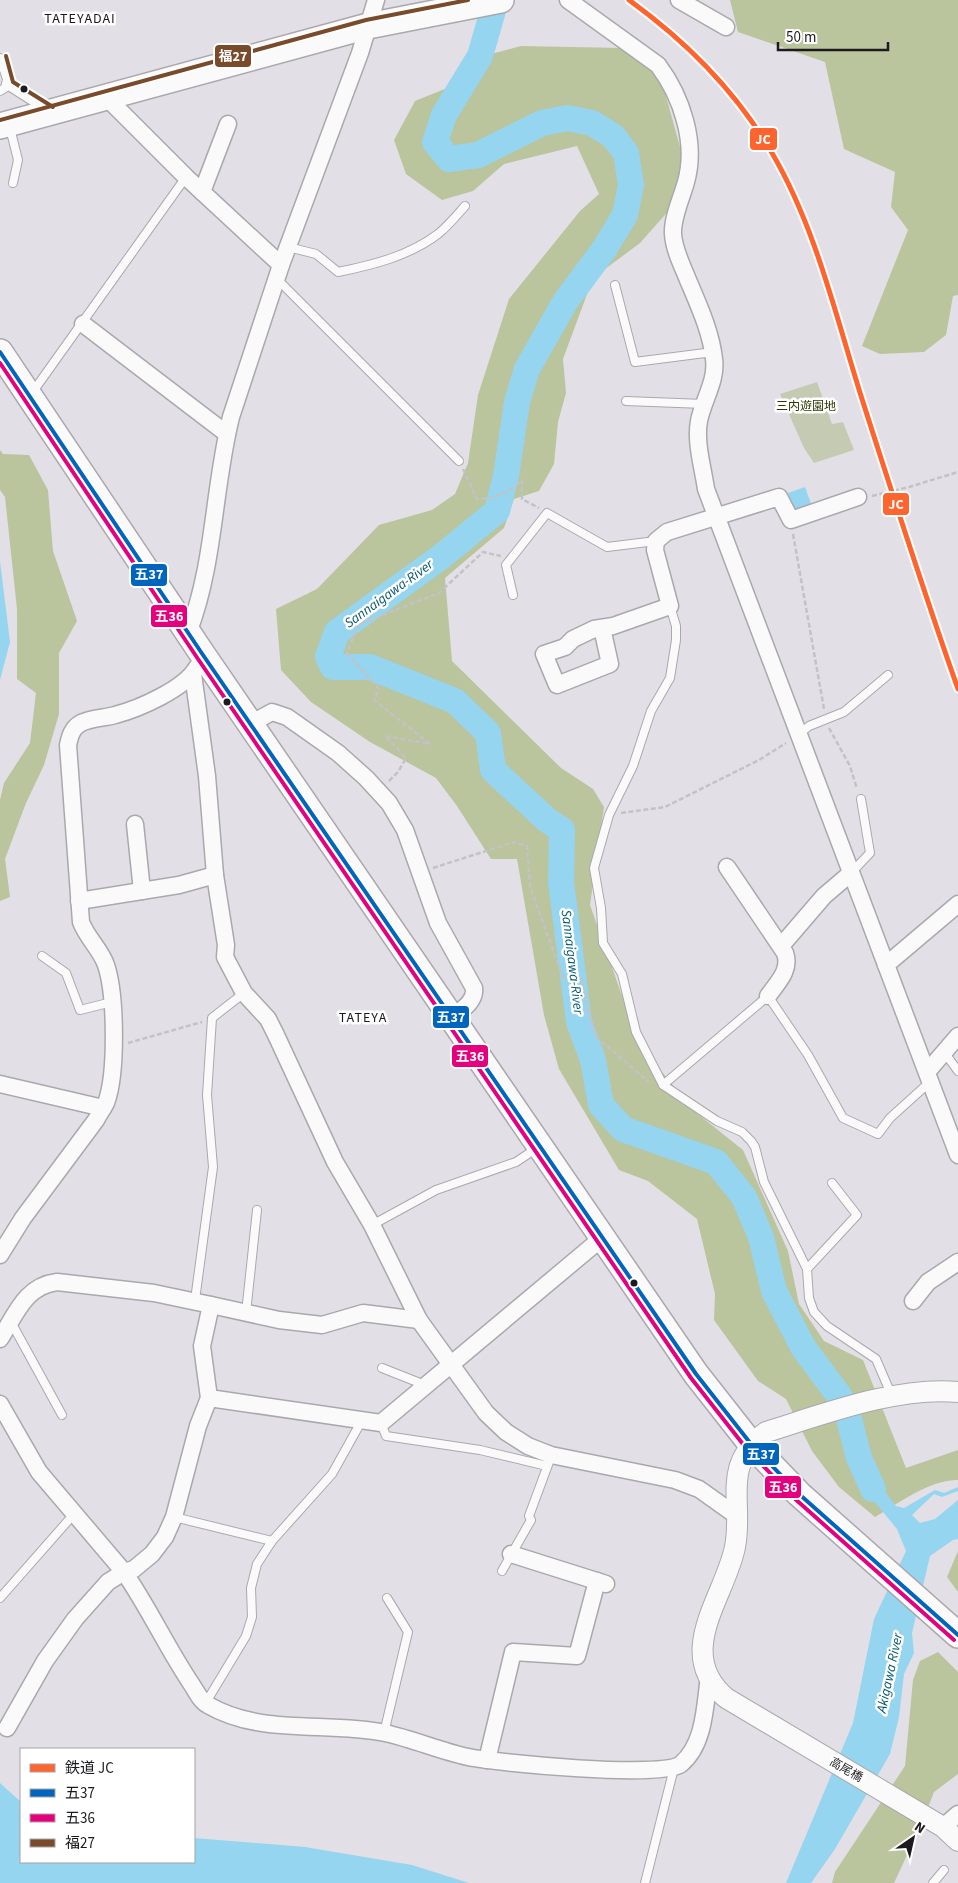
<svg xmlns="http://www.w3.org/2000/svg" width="958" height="1883" font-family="'Source Sans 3','Noto Sans JP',sans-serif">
	<rect width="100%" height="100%" fill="#e2e0e6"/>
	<polygon fill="#c4cbb2" points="817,382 832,424 843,422 854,450 814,463 804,448 780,394"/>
	<g fill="#bac49d">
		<polygon points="730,0 958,0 958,295 953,296 946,335 924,352 880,354 862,346 908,230 891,207 895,172 844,149 825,62 738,32"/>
		<path d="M521 46 622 48 661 78 683 158 672 207 640 243 593 278 563 359 566 393 558 422 554 464 539 491 514 499 504 528 445 578 452 661 561 768 593 789 604 807 590 905 639 1044 694 1111 743 1150 788 1251 799 1304 824 1341 863 1360 906 1468 958 1450V1480C929 1480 899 1503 875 1517L839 1487 812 1451 786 1399 758 1381 714 1320 715 1294 697 1219 648 1181 619 1170 559 1069 544 1015 517 859H491L457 806 436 778 370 742 311 702 281 670 276 609 317 589 379 525 432 510 455 494 468 463 478 395 509 299 580 211 599 194 577 146 504 164 473 191 442 200 406 174 394 140 415 101 452 86 461 62Z"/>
		<polygon points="0,450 3,454 29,455 48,490 53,551 77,621 59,653 59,714 44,765 26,803 5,859 10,897 0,901 0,800 4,783 30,743 36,693 17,679 17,609 5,497 0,490"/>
		<polygon points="958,1551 958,1592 947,1577"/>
		<polygon points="938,1652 958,1672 958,1774 934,1792 922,1823 894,1883 832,1883 835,1872 905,1766 913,1680 920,1661"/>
	</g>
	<g fill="#95d5f0">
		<polygon points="805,487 812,506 795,512 788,493"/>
		<polygon points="0,561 10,642 0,680"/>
		<polygon points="859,1458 896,1506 904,1508 935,1490 944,1493 958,1487 958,1491 942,1497 934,1494 912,1515 920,1523 935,1519 958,1500 958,1539 953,1540 930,1556 912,1633 914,1653 904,1674 899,1717 890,1754 835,1849 811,1883 786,1883 853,1723 874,1619 906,1551 897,1529 860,1484"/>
		<polygon points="0,1783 21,1802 21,1862 194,1862 194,1838 305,1847 412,1865 469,1883 0,1883"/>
	</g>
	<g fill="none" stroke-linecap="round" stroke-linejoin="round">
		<polyline stroke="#95d5f0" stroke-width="26" points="496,0 480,56 444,115 435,142 449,159 478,155 542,123 567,118 592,123 613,136 626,153 631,185 625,215 605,248 565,302 527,369 517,402 506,476 497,511 442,556 337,632 328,657 333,667 370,667 455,701 488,733 493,770 547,820 562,830 561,882 579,1022 593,1060 601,1105 623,1129 716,1162 744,1197 761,1237 774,1291 803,1347 840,1397 847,1411 859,1458 873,1489"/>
		<defs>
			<g id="service">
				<polyline points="0,58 7,79 5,88 0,91"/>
				<polyline points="7,85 43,108"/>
				<polyline points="10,128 18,160 13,183"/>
				<path d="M288 247 316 254 338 272C373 265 409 256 438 234 448 226 457 215 465 206"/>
				<polyline points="276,278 459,461"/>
				<polyline points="615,285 635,362 713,352"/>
				<polyline points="32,393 186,177"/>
				<polyline points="626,401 704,404"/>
				<polyline points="513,595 506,565 547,513 607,547 656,541"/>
				<polyline points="670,606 676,626 676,640 670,678 651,711 633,766 609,815 594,868 601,908 603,943 622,974 636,1032 663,1085 717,1121 742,1132 751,1141 755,1147 764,1182 807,1269 809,1298 814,1312 827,1326 876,1359 891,1394"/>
				<polyline points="798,735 809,726 844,712 888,675"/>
				<polyline points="851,873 870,853 861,799"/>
				<polyline points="42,956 66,973 80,1010 112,1002"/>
				<polyline points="944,1052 958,1071"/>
				<polyline points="663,1085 768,996 808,1055 843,1118 878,1134 890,1118 931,1081"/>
				<polyline points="372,1225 436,1190 516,1162 537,1148"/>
				<polyline points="807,1269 857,1215 832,1183"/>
				<polyline points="195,1300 213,1167 207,1095 212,1018 244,993"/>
				<polyline points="246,1313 257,1210"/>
				<polyline points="11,1322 62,1415"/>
				<polyline points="382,1368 425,1385"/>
				<polyline points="381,1423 386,1436 480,1450 547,1466"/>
				<polyline points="174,1517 272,1541"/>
				<polyline points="502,1571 531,1520 529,1516 549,1462"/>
				<polyline points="0,1598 74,1514"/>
				<polyline points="205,1704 246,1636 252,1617 251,1588 257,1564 272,1541 332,1474 361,1422"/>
				<polyline points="384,1733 408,1632 387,1598"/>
				<polyline points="645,1883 674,1768"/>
				<polyline points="933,1883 944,1870"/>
			</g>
			<g id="minor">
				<path d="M568 0 658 65C682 97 697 143 686 182 682 197 672 218 673 234 674 250 682 265 688 280 699 306 711 332 714 359 717 381 703 400 699 421 695 442 703 468 706 489L958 1155"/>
				<polyline points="679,0 726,27"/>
				<polyline points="106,97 186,177 281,265"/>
				<polyline points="202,192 228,124"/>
				<polyline points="83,324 227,434"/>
				<polyline points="602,628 610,664 557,685 544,654 565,647 573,639 594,629 613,626 670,606 655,550 656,541 667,532 779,497 791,520 858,497"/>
				<path d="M188 633C215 564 213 489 231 417L281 265 360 53 376 0"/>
				<polyline points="193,674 207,776 215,875 226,945 225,957 244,993 268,1019 276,1035 335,1162 372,1225 419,1320 486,1413 506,1432 528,1446 551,1455 675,1480 699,1489 737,1516"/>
				<path d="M250 724 272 712 287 717 338 753 366 778 389 803 405 830 438 923 474 988C476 1002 461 1010 451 1018"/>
				<polyline points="135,824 142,891"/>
				<path d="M727 867 785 953C791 970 778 982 768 996"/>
				<polyline points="79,901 179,885 215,875"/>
				<polyline points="781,946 824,896 851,873"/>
				<polyline points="886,965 958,904"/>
				<polyline points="927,1072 958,1036"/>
				<polyline points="0,1084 103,1108"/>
				<path d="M0 1255 23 1218 96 1120C99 1114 103 1109 106 1103 117 1074 116 995 106 965 101 950 87 938 81 922L68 745C70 736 72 728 81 723 91 718 105 718 115 715 138 709 185 689 197 667"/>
				<polyline points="913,1301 928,1282 958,1262"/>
				<polyline points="211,1305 279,1320 322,1325 363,1313 419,1320"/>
				<path d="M0 1339C16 1314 25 1286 57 1282L154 1293 211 1305 202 1346 209 1398 198 1426 174 1517 165 1537 152 1554 134 1569 124 1572 108 1582 75 1619 45 1661 7 1728"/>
				<polyline points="209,1398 381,1423 602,1238"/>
				<path d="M0 1404 39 1472 124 1572C149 1608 167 1648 192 1685 196 1691 201 1702 208 1705 261 1736 327 1721 385 1733 413 1739 440 1751 468 1757 498 1763 663 1779 681 1764 705 1744 705 1705 709 1676"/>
				<polyline points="511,1554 606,1584"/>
				<polyline points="487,1760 513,1652 577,1656 597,1581"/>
				<polyline points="943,1827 958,1814"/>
			</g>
			<path id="tertiary" d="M958 1392C898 1386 824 1414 766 1432 720 1467 744 1500 735 1547 725 1597 673 1653 726 1698L943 1827 958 1841"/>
			<g id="primary">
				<polyline points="0,126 368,26 501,0"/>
				<polyline points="0,352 203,655 696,1374 751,1444 799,1494 958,1635"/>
			</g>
		</defs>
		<use href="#service" stroke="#aaa8ad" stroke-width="10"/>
		<use href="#minor" stroke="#aaa8ad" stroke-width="19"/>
		<use href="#tertiary" stroke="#aaa8ad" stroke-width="22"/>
		<use href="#primary" stroke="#aaa8ad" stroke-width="28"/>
		<g stroke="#c3c2c4" stroke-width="2.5" stroke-dasharray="5 2.5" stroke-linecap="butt">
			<path d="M463 469 477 499C496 498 509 493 522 480V499L539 508"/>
			<polyline points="872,496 909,487 958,472"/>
			<polyline points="793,534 824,709"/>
			<polyline points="829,728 850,766 857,789"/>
			<polyline points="389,781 398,772 406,758 385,736 430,744 374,700 379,689 347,653 359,624 439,593 483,552 501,556"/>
			<polyline points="621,813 665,807 759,760 786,743"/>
			<polyline points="433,868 514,842 527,846 530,887 563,977 580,976 595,1036 649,1082"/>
			<polyline points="128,1043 202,1022"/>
		</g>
		<use href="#service" stroke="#fbfafb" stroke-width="8"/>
		<use href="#minor" stroke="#fbfafb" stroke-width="16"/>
		<use href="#tertiary" stroke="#fbfafb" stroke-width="20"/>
		<use href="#primary" stroke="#fbfafb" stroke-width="25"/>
		<defs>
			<polyline id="bus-1" points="0,352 203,655 696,1374 751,1444 799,1494 958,1635"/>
			<polyline id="bus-2" points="0,363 198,659 691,1378 746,1448 794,1498 954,1640"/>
			<g id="bus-3">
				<polyline points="6,56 13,82 53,107"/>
				<polyline points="0,120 366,20 468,0"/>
			</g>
		</defs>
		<use href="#bus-1" stroke="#fff" stroke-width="8"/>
		<use href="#bus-2" stroke="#fff" stroke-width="8"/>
		<use href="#bus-3" stroke="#fff" stroke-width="8"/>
		<use href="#bus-1" stroke="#0065bd" stroke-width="4"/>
		<use href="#bus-2" stroke="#e5007d" stroke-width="4"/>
		<use href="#bus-3" stroke="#7a4b2a" stroke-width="4"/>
		<defs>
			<path id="rail-1" d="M629 0C687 42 736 91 772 153 816 228 836 317 862 399 893 496 924 593 958 689"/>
		</defs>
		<use href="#rail-1" stroke="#fff" stroke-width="9"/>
		<use href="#rail-1" stroke="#fe642e" stroke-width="5"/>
	</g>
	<g fill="#1c1a1e" stroke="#fff" stroke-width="2">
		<circle cx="24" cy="89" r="4.5"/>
		<circle cx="227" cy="702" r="4.5"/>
		<circle cx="634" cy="1283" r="4.5"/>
	</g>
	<g text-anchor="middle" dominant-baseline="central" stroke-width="5" stroke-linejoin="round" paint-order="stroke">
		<g font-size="12" fill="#2d3800" stroke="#fff">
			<text x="806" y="406">三内遊園地</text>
		</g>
		<g font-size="12" fill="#1c1a1e" stroke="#fff">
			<text transform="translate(846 1770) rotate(30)">高尾橋</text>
		</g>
		<g font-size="14" letter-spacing="1" fill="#1c1a1e" stroke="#fff">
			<text x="80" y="19">TATEYADAI</text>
			<text x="363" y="1018">TATEYA</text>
		</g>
		<g font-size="14" font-style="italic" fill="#03556e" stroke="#fff">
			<text transform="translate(389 594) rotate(-36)">Sannaigawa-River</text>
			<text transform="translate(572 962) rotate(83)">Sannaigawa-River</text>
			<text transform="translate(890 1673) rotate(-78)">Akigawa River</text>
		</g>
	</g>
	<g stroke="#fff" stroke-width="2">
		<rect x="214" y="44" width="38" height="24" rx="5" fill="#7a4b2a"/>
		<rect x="749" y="127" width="29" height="24" rx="5" fill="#fe642e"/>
		<rect x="882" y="492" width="28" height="24" rx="5" fill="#fe642e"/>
		<rect x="130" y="563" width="38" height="24" rx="5" fill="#0065bd"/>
		<rect x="150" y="604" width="38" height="24" rx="5" fill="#e5007d"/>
		<rect x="432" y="1005" width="38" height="24" rx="5" fill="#0065bd"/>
		<rect x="451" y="1044" width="38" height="24" rx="5" fill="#e5007d"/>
		<rect x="742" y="1442" width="38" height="24" rx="5" fill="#0065bd"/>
		<rect x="764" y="1475" width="38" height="24" rx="5" fill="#e5007d"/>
	</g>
	<g font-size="14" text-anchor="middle" font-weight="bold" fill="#fff">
		<text x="233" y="61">福27</text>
		<text x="763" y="144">JC</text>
		<text x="896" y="509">JC</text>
		<text x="149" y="579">五37</text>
		<text x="169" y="621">五36</text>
		<text x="451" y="1022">五37</text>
		<text x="470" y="1061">五36</text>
		<text x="761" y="1459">五37</text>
		<text x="783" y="1492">五36</text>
	</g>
	<rect x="20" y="1748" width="175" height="115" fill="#ffffff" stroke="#a4a3a5"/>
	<rect x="30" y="1764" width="25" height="8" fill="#fe642e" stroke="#a4a3a5"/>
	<text x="65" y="1773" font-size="15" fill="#1c1a1e">鉄道 JC</text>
	<rect x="30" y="1789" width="25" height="8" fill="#0065bd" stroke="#a4a3a5"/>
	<text x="65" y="1798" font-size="15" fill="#1c1a1e">五37</text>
	<rect x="30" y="1814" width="25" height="8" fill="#e5007d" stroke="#a4a3a5"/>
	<text x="65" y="1823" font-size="15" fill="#1c1a1e">五36</text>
	<rect x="30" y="1839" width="25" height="8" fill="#7a4b2a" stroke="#a4a3a5"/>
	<text x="65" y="1848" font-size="15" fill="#1c1a1e">福27</text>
	<g transform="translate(913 1838) rotate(34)" stroke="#ffffff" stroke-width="4" paint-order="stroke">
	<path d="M0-4L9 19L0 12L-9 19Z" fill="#1c1a1e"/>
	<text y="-8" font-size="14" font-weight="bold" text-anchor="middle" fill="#1c1a1e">N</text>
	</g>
	<path d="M778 42v8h110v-8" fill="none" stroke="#1c1a1e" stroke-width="2.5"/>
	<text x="786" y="42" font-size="15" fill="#1c1a1e" stroke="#ffffff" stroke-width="4" paint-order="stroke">50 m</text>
</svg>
